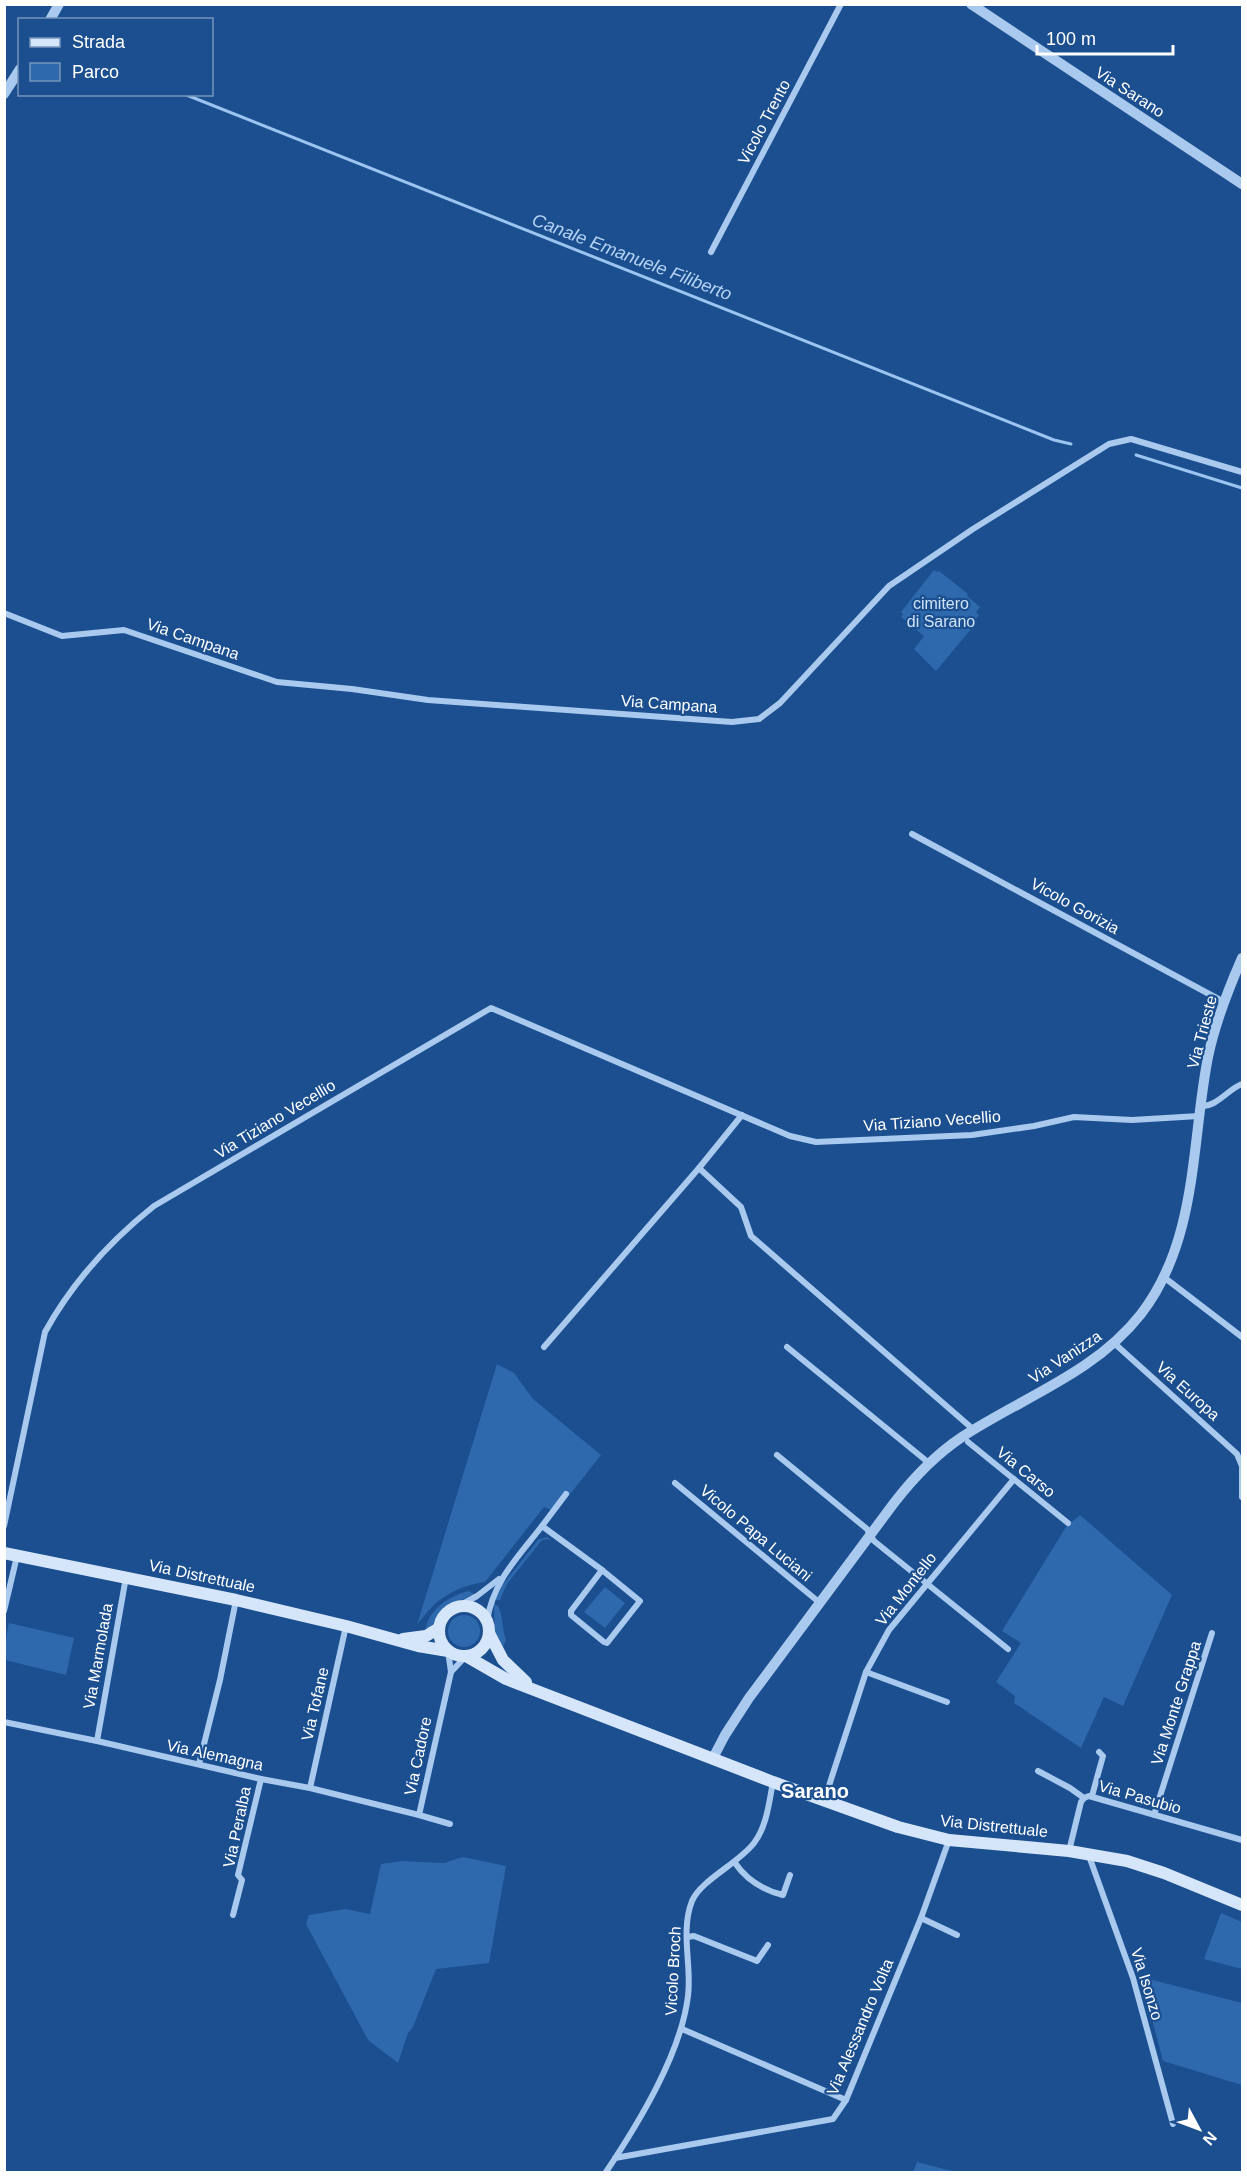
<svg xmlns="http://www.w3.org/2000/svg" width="1247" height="2177" font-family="Arial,sans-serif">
	<rect width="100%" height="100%" fill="#1b4f8f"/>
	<g fill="#2e69ad">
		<polygon points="934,570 937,572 939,571 968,594 967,596 980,607 976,612 979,615 975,620 977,622 936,671 914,649 924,636 901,617 903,614 901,612"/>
		<path d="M497 1364 514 1373 533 1399 601 1455 556 1512 544 1507 485 1582C453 1587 436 1599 417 1625Z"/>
		<polygon points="1080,1515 1172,1595 1123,1706 1104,1697 1081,1748 1014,1703 1015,1696 996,1682 1021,1643 1002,1631 1066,1527"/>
		<polygon points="546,1537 552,1539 542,1540 507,1584 500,1600 495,1600 501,1587 538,1540"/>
		<polygon points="605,1587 625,1603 605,1628 584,1612"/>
		<path d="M469 1591 474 1594 445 1608 434 1623 426 1630C427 1610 451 1595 469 1591Z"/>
		<path d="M494 1604 498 1606C503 1615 502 1629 506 1640L503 1647 495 1633Z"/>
		<circle cx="464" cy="1631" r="16"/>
		<polygon points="9,1623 74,1638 66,1675 5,1660 5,1642"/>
		<polygon points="463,1857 506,1866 489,1963 436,1969 413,2027 408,2033 398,2063 368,2040 306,1924 309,1915 345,1909 370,1914 381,1864 402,1861 444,1863"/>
		<polygon points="1221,1913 1242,1922 1242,1969 1204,1959"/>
		<polygon points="1141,1977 1242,2003 1242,2085 1163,2061"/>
		<polygon points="917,2162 956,2172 913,2172"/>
	</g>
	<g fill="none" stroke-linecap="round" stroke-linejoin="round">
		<g stroke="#9cc4f0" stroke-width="3">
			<polyline points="184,94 1054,440 1071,444"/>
			<polyline points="1136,455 1242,488"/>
		</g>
		<g stroke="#a9c9ee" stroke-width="6">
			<polyline points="711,252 841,4"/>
			<polyline points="4,613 62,636 124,630 277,682 352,689 428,700 732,722 759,719 780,703 889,586 973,529 1109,444 1131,439 1242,472"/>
			<polyline points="912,834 1224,1002"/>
			<path d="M1200 1106C1216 1108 1228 1089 1242 1084"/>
			<polyline points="699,1168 741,1207 751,1236 974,1430"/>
			<polyline points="1165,1278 1242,1337"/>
			<polyline points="1114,1343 1237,1454 1242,1466 1242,1497"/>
			<polyline points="544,1347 699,1168 742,1115"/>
			<polyline points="787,1347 929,1463"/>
			<polyline points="968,1442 1068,1523"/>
			<polyline points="777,1455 867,1529 874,1541 1008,1649"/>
			<polyline points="675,1483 820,1603"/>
			<path d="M4 1526 45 1332C72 1283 110 1241 154 1206L491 1008 790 1136 816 1142 972 1135 1034 1126 1074 1117 1132 1120 1199 1116"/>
			<polyline points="542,1526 566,1494"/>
			<polygon points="602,1570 640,1601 607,1643 604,1642 571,1615 571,1611"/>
			<polyline points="457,1607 477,1596 499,1579"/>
			<polyline points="4,1611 17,1556"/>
			<path d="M487 1621C493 1581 518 1557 542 1526L602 1570"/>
			<polyline points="448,1651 451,1672 466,1656"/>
			<polyline points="866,1672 947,1702"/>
			<polyline points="4,1722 97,1741 261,1779 310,1788 419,1815"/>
			<polyline points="97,1741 126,1577"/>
			<polyline points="199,1764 220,1680 236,1600"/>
			<polyline points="1038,1771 1070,1788 1084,1798"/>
			<polyline points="310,1788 346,1626"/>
			<polyline points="1092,1796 1103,1756 1099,1752"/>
			<polyline points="824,1801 866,1672 889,1630 1014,1479"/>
			<polyline points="1154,1815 1212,1633"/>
			<polyline points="450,1824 419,1815 451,1672"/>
			<polyline points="1069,1851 1081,1802 1084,1798 1089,1796 1242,1840"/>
			<polyline points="1089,1856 1133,1978 1173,2124"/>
			<path d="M735 1863C746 1879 763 1890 783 1895L790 1875"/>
			<polyline points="233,1915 242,1880 238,1875 261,1779"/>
			<polyline points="921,1918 957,1935"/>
			<polyline points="687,1937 694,1936 757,1961 768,1945"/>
			<polyline points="682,2029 846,2100"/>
			<polyline points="615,2158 833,2119 846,2100 921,1918 949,1840"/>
			<path d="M606 2172C638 2124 681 2054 688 1996 692 1965 680 1932 692 1901 701 1880 739 1863 754 1843 767 1826 769 1802 773 1782"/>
		</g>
		<g stroke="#a9c9ee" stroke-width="10">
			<polyline points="971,4 1242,184"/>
			<polyline points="50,20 59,4"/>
			<polyline points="4,94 20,69"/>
			<path d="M713 1758 725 1735 749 1698 894 1503C914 1477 935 1455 962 1437 1023 1397 1095 1373 1141 1314 1198 1240 1191 1144 1208 1057 1215 1023 1228 990 1242 958"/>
		</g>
		<g stroke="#d6e6fa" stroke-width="12">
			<polyline points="4,1553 236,1600 346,1626 418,1646 448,1651"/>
			<circle cx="464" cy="1631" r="25"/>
			<polyline points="489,1633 503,1660 526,1682"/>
			<polyline points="403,1639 426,1636 439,1628"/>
			<polyline points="466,1656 506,1679 773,1782 898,1827 949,1840 1069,1851 1127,1861 1164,1873 1242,1905"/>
		</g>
	</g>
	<g text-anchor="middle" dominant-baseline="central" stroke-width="4.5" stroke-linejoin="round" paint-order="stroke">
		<g font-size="16" fill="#fff" stroke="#1b4f8f">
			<text transform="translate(1130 92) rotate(33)">Via Sarano</text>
			<text transform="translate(764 122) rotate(-62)">Vicolo Trento</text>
			<text transform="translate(193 639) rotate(19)">Via Campana</text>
			<text transform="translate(669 704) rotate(4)">Via Campana</text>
			<text transform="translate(1075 906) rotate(29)">Vicolo Gorizia</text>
			<text transform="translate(1202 1032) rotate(-75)">Via Trieste</text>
			<text transform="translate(275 1119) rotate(-31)">Via Tiziano Vecellio</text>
			<text transform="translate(932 1121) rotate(-4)">Via Tiziano Vecellio</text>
			<text transform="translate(1065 1357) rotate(-33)">Via Vanizza</text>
			<text transform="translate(1188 1391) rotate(42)">Via Europa</text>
			<text transform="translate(1026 1472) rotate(39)">Via Carso</text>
			<text transform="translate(756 1533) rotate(40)">Vicolo Papa Luciani</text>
			<text transform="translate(202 1576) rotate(12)">Via Distrettuale</text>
			<text transform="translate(906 1589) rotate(-52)">Via Montello</text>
			<text transform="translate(98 1656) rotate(-80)">Via Marmolada</text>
			<text transform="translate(1176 1703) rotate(-72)">Via Monte Grappa</text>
			<text transform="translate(315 1704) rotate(-77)">Via Tofane</text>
			<text transform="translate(215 1755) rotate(12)">Via Alemagna</text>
			<text transform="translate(418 1756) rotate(-78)">Via Cadore</text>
			<text transform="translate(1140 1797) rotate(16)">Via Pasubio</text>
			<text transform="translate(994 1826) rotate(6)">Via Distrettuale</text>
			<text transform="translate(237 1827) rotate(-78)">Via Peralba</text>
			<text transform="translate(673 1971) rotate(-87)">Vicolo Broch</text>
			<text transform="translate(1147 1984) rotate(73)">Via Isonzo</text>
			<text transform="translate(860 2027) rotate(-67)">Via Alessandro Volta</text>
		</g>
		<g font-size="16" fill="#cfe3fa" stroke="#1b4f8f">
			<text x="941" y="603">cimitero<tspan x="941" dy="18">di Sarano</tspan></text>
		</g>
		<g font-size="18" font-style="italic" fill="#b5d3f5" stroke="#1b4f8f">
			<text transform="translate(632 257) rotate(21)">Canale Emanuele Filiberto</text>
		</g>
		<g font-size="20" font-weight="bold" fill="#fff" stroke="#1b4f8f">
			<text x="815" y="1791">Sarano</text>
		</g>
	</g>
	<rect width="1247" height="2177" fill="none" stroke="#ffffff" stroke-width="12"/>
	<rect x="18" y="18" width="195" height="78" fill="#1b4f8f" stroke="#7695bc" stroke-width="1.5"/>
	<rect x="30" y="38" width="30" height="9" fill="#d6e6fa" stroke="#7695bc" stroke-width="1.5"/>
	<text x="72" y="48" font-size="18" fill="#ffffff">Strada</text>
	<rect x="30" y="63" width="30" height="18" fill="#2e69ad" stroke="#7695bc" stroke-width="1.5"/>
	<text x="72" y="78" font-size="18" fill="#ffffff">Parco</text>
	<g transform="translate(1199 2129) rotate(131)" stroke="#1b4f8f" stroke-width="4.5" paint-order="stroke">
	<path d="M0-4.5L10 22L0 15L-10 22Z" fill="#ffffff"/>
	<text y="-9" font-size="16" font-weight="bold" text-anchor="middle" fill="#ffffff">N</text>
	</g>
	<path d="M1037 45v9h136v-9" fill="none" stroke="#ffffff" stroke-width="3"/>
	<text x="1046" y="45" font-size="18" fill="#ffffff" stroke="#1b4f8f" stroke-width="4.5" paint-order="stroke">100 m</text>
</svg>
